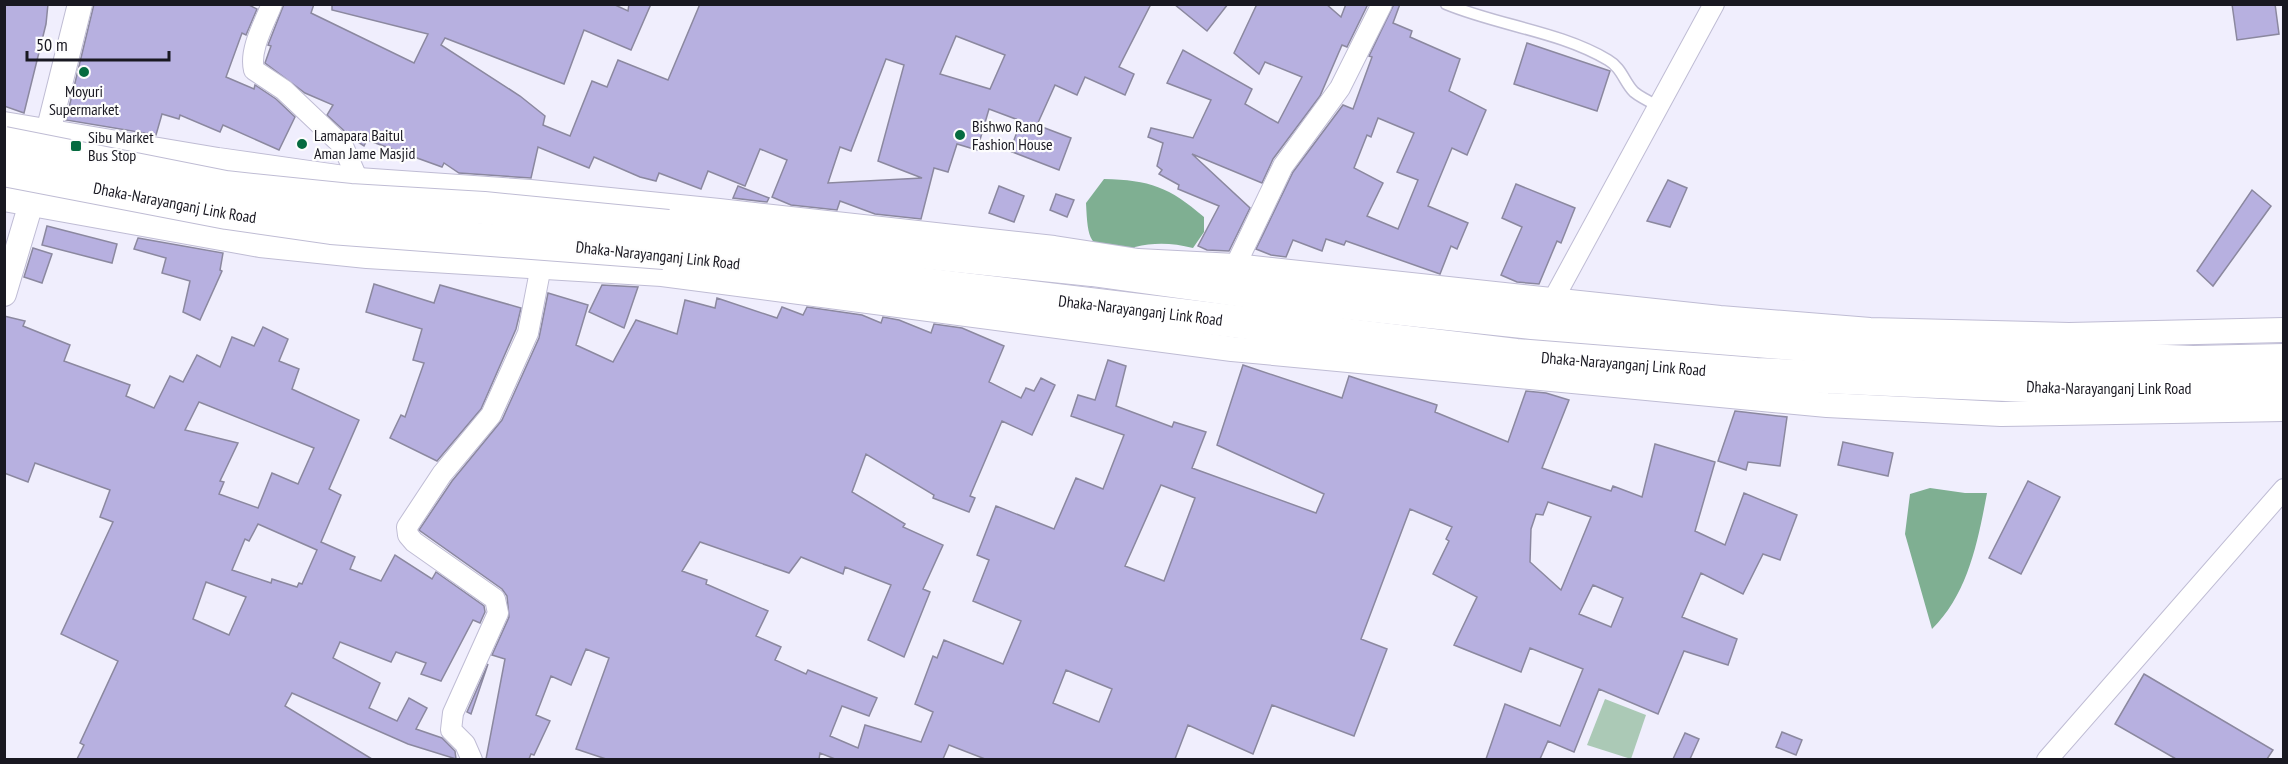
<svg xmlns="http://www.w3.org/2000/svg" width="2288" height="764" font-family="'PT Sans Narrow',sans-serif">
	<rect width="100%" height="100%" fill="#f0eefd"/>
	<polygon fill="#abc9b6" points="1605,699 1646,715 1631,759 1587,745"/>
	<g fill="#7faf92">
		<path d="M1104 179C1150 180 1169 187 1204 217V232L1193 248C1173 243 1155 242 1135 247L1128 258C1089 246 1088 244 1086 203Z"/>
		<path d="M1930 488 1965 493H1987C1978 541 1968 594 1932 629L1905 534 1910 494Z"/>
	</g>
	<g fill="#b7b0e0" stroke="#8b889f" stroke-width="1.5" fill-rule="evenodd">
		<polygon points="4,4 48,4 46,24 24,113 4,106"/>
		<polygon points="94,4 247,4 257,9 246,35 242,33 226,77 254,89 255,85 276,99 295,117 279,150 223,125 220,132 180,115 179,119 162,114 156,135 66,120"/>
		<path d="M284 4H314L311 13 414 63 428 34 332 10V4H613L628 11 629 4H651L631 50 584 30 564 84 445 38 441 45 520 96 545 116 543 125 570 136 592 81 607 87 618 60 668 80 700 4H1151L1119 67 1134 74 1125 95 1085 77 1077 95 1055 85 1037 125 1071 138 1059 170 1010 151 1021 121 989 109 977 150 957 144 948 172 934 168 921 219 875 214 840 201 837 210 791 205 772 197 787 160 760 149 745 186 708 171 701 189 659 173 656 181 640 177 594 157 589 168 538 147 531 178 459 173 444 163 442 167 367 140 364 146 353 139 327 115 333 105 305 93 265 63 271 46 268 45ZM956 36 1005 55 990 89 940 74ZM886 59 904 65 878 161 922 178 828 183 840 147 851 151Z"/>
		<polygon points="1174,4 1228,4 1207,31"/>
		<polygon points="1257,4 1326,4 1341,17 1346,4 1368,4 1347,47 1342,45 1320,96 1273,159 1262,183 1192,154 1250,208 1229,251 1207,250 1198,246 1219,206 1178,189 1179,185 1159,174 1162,170 1157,166 1163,143 1148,137 1151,128 1193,138 1211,100 1167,83 1183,50 1252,89 1245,104 1278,123 1302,77 1265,62 1259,74 1234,53"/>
		<path d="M1394 4H1400L1393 23 1412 31 1410 37 1460 59 1449 91 1486 110 1467 155 1452 148 1428 206 1468 223 1457 249 1451 246 1440 274 1346 241 1344 245 1326 239 1322 251 1293 240 1286 257 1271 255 1256 249 1293 172 1343 105 1353 109 1372 57 1369 56ZM1378 118 1414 133 1397 172 1418 180 1398 229 1367 216 1383 183 1354 168 1367 135 1371 137Z"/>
		<polygon points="2232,4 2275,4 2279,34 2237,40"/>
		<polygon points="1527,43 1610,71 1597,111 1514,84"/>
		<polygon points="1668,180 1687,188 1670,227 1647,221"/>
		<polygon points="1516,184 1575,208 1561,243 1557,241 1539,284 1517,282 1501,275 1522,227 1502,218"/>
		<polygon points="738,186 769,198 767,202 733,198"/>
		<polygon points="999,186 1024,196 1014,222 989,213"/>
		<polygon points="2252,190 2271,206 2213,286 2197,271"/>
		<polygon points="1056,194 1074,200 1067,217 1050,210"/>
		<polygon points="47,226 117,244 112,263 42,245"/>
		<polygon points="138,238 223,253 220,270 222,271 200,320 183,312 190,281 162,273 166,258 134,249"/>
		<polygon points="33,248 52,254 42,283 24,277"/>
		<polygon points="374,284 434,303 440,285 521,308 516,329 481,409 437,461 390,438 401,415 405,417 424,363 413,360 422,329 366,312"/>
		<polygon points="602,285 638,287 624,328 589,312"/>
		<path d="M548 293 588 305 576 345 613 362 636 320 677 334 685 300 715 308 717 298 777 318 782 307 803 315 807 307 862 315 881 323 883 317 899 320 931 333 934 324 962 328 1004 346 989 382 1021 398 1026 388 1034 391 1041 378 1055 385 1032 435 1002 421 970 496 975 498 969 512 933 498 934 495 866 454 852 492 905 524 903 527 943 545 923 589 930 592 904 657 868 640 891 585 845 567 843 574 801 557 789 573 700 542 682 571 707 580 706 584 768 611 756 636 781 647 775 660 806 674 808 670 877 698 869 716 842 706 830 736 858 748 865 725 921 742 933 712 915 704 933 656 937 658 944 640 1003 664 1021 621 973 601 989 560 977 555 996 506 1054 529 1076 478 1103 489 1124 435 1071 416 1078 395 1095 400 1108 360 1126 366 1116 406 1172 427 1174 422 1206 432 1192 468 1316 513 1324 494 1217 445 1243 365 1342 398 1349 376 1437 405 1435 412 1508 442 1526 391 1546 393 1569 400 1542 468 1611 491 1613 486 1642 497 1655 444 1715 462 1695 531 1725 545 1744 493 1797 515 1780 560 1763 554 1743 594 1701 573 1682 617 1737 639 1728 665 1684 651 1658 714 1599 689 1574 752 1548 741 1540 759H1486L1505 704 1560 726 1583 669 1530 648 1521 672 1454 645 1477 597 1433 574 1449 541 1446 539 1452 527 1410 509 1361 639 1387 649 1354 736 1272 705 1253 754 1188 725 1175 759H985L949 745 943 759H835L820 753 819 759H606L576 749 609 658 586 649 571 685 551 676 536 715 550 721 534 755 531 754 529 759H486L505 659 492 655 509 617 507 596 502 589 419 530 452 481 502 420 539 338ZM1161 485 1195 498 1164 581 1125 566ZM1548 502 1591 517 1561 590 1530 562 1531 529 1536 514 1543 515ZM1593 585 1623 598 1611 627 1579 614ZM1066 670 1112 689 1099 722 1053 703Z"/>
		<path d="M4 316 25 321 23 326 70 345 64 361 130 385 126 396 154 408 170 376 183 382 197 355 220 367 232 337 254 346 263 327 288 339 279 361 299 369 292 389 359 420 329 489 341 495 321 542 355 557 350 569 381 581 395 555 432 579 436 572 484 606 485 612 480 623 473 620 441 681 421 674 426 663 396 652 391 662 340 642 333 658 380 683 369 708 397 721 409 698 427 708 416 729 442 738 455 751 456 759 408 744 292 693 285 706 372 759H77L84 745 80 743 118 661 61 634 113 522 100 517 110 490 35 463 28 482 4 473ZM199 402 314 448 298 484 272 473 258 508 219 494 224 482 220 481 238 443 185 430ZM258 524 317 550 302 584 299 583 297 587 272 579 271 583 232 570 245 539 249 541ZM206 582 246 597 229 635 193 619Z"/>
		<polygon points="1735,411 1787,417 1780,466 1748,462 1746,470 1718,461"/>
		<polygon points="1843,442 1893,453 1888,476 1838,465"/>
		<polygon points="2028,481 2060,497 2021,574 1989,558"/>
		<polygon points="488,664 471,714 467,712"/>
		<polygon points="2144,674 2273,750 2267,759 2176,759 2115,724"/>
		<polygon points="1782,732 1802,740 1796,755 1776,747"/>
		<polygon points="1685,733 1699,739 1690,759 1673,759"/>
	</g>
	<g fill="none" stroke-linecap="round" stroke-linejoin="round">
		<defs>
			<path id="service" d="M1446 4C1499 26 1559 31 1608 60 1622 68 1624 82 1634 92 1640 97 1650 102 1658 106"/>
			<g id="minor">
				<path d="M272 4C264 24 249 50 254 70L284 90 343 146 358 180"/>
				<polyline points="1229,279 1283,166 1340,88 1382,4"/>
				<polyline points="1553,300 1714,4"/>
				<polyline points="472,760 465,744 451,730 453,713 498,613 495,599 414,542 408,535 407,527 442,474 491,415 528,333 541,266"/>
				<polyline points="2047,760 2284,489"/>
			</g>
			<g id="tertiary">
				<polyline points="4,124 218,160 358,180 530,192 719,211 1054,248 1138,261 1235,266 1720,318 1870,330 2069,335 2284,330"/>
				<polyline points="44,148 80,4"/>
				<polyline points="4,199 260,245 367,256 662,274 1232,349 1827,405 2001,414 2284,409"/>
				<polyline points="4,294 35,190"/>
			</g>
			<g id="primary">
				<polyline points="668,226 1092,270 1281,296 1532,323 1869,350 2193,362 2284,360"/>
				<path id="s1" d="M664 253 1516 355 1756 374 2071 388H2284"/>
			</g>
		</defs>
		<use href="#service" stroke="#bfbcd4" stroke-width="13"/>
		<use href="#minor" stroke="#bfbcd4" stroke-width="22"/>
		<use href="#tertiary" stroke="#bfbcd4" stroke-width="26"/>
		<use href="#primary" stroke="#bfbcd4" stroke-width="34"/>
		<use href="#service" stroke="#fff" stroke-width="10"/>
		<use href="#minor" stroke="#fff" stroke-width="20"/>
		<use href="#tertiary" stroke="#fff" stroke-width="24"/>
		<use href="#primary" stroke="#fff" stroke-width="32"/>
		<defs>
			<g id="primary-bridge">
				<polyline points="4,143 225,187 350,200 484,208 668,226"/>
				<path id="s2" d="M4 170 227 213 331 228 664 253"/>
			</g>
		</defs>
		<use href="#primary-bridge" stroke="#bfbcd4" stroke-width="34" stroke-linecap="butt"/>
		<use href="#primary-bridge" stroke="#fff" stroke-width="32"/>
	</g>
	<g fill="#066b40" stroke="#fdfdfd" stroke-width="2">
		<circle cx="84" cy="72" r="6"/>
		<circle cx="960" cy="135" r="6"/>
		<circle cx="302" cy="144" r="6"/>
		<rect x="70" y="140" width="12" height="12" rx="3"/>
	</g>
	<g text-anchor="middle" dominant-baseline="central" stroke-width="4.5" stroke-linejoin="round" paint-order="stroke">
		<g font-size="16" fill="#191821" stroke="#fdfdfd" text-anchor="start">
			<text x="84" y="91" text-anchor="middle">Moyuri<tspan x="84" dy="18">Supermarket</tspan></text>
			<text x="972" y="126">Bishwo Rang<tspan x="972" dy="18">Fashion House</tspan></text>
			<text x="314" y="135">Lamapara Baitul<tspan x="314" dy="18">Aman Jame Masjid</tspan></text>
			<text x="88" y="137">Sibu Market<tspan x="88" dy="18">Bus Stop</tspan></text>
		</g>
		<g font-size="16" fill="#191821" stroke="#fdfdfd">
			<text stroke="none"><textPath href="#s2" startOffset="174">Dhaka-Narayanganj Link Road</textPath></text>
			<text transform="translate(658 255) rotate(6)">Dhaka-Narayanganj Link Road</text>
			<text stroke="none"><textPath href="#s1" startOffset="480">Dhaka-Narayanganj Link Road</textPath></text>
			<text stroke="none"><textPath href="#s1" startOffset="966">Dhaka-Narayanganj Link Road</textPath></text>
			<text stroke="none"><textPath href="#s1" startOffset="1452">Dhaka-Narayanganj Link Road</textPath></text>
		</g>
	</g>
	<rect width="2288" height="764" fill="none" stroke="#191821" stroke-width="12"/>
	<path d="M27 51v9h142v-9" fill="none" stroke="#191821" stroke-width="3"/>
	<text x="36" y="51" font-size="18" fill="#191821" stroke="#fdfdfd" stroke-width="4.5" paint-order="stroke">50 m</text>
</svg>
